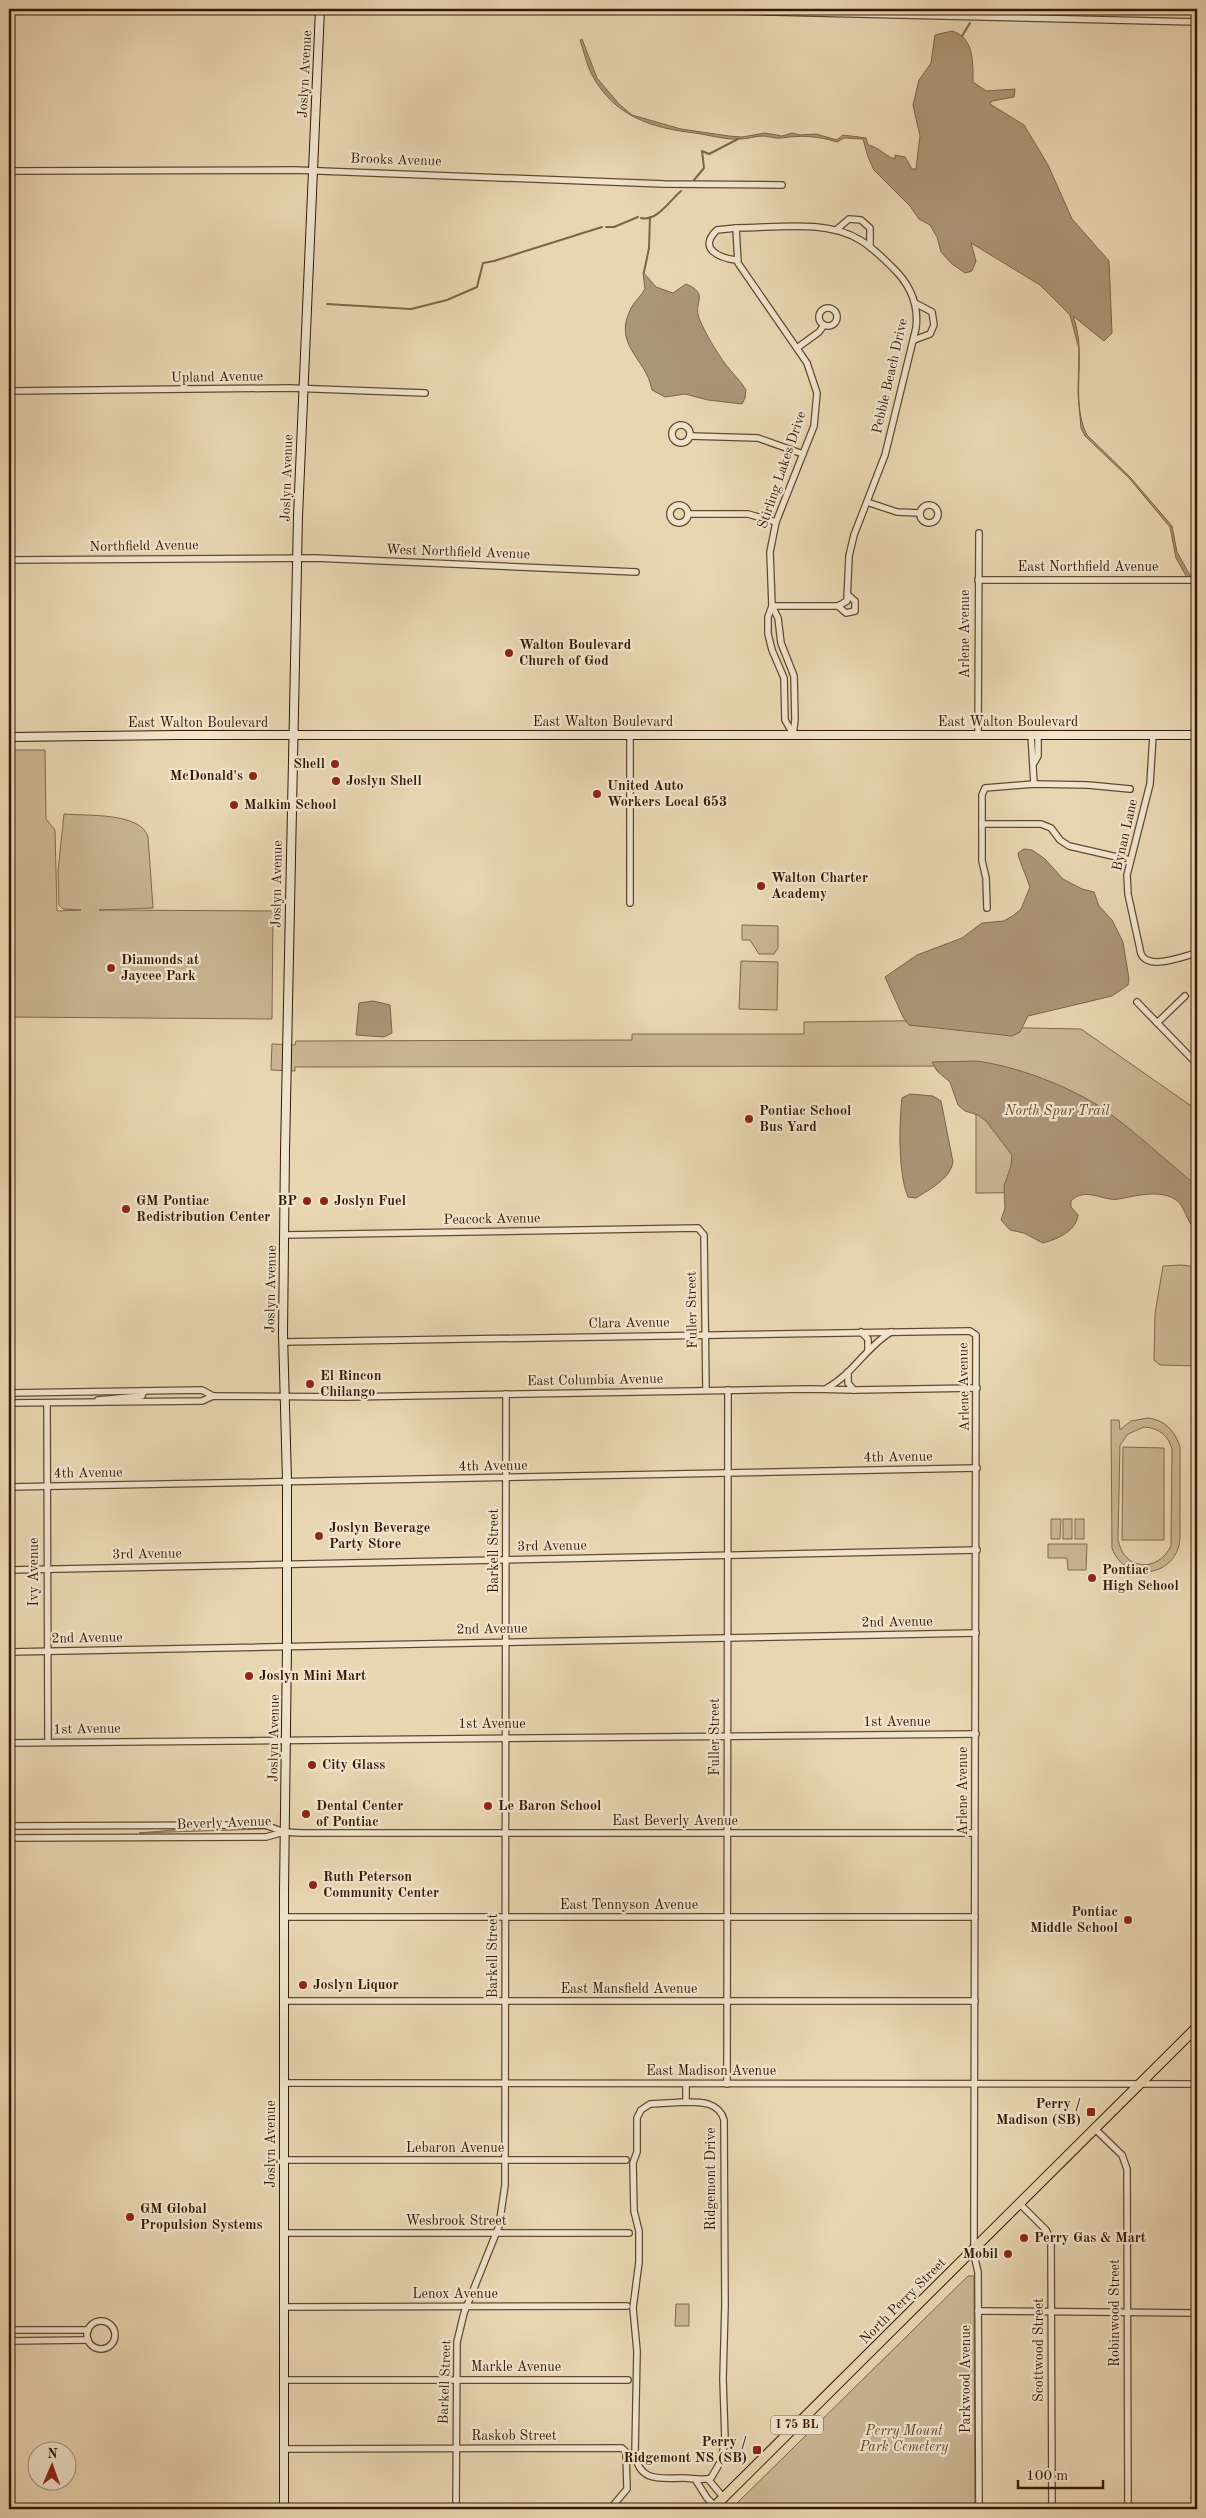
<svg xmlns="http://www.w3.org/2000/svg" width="1206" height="2518" font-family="'Old Standard TT',serif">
	<rect width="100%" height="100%" fill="#e8d6b2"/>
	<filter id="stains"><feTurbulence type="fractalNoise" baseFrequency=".004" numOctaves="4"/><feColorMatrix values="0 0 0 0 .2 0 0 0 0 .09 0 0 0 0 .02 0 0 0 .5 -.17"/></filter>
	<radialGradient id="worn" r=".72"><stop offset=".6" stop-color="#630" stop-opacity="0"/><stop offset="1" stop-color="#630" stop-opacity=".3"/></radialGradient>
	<g fill="#cab694" stroke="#80674c" fill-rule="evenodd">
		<path d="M9 750H45L46 819 55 830 57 911 81 910 63 909 59 905 58 871 64 814C86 816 141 812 148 837L153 908 99 910 273 911 272 1019 9 1017Z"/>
		<polygon points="742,925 778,926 778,948 774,954 759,954 750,940 742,940"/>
		<polygon points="741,961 778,962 777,1010 739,1009"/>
		<polygon points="976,1020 977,1027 1081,1029 1197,1110 1197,1196 1191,1191 976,1193 976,1066 295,1067 295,1071 271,1070 272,1044 295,1045 296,1041 632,1040 632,1034 804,1034 804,1022"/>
		<polygon points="1181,1265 1197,1267 1197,1366 1160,1365 1154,1360 1155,1314 1163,1266"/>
		<path d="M1148 1418C1165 1420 1175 1431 1180 1447V1538C1178 1577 1125 1585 1112 1548L1111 1420H1119L1120 1430 1131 1421ZM1144 1427C1159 1428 1168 1435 1172 1449L1171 1546C1158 1573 1123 1571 1118 1539L1120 1445 1128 1434Z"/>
		<polygon points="1123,1447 1164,1448 1164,1540 1122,1540"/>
		<polygon points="1051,1519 1061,1519 1060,1539 1051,1539"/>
		<rect x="1063" y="1519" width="9" height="20"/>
		<rect x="1075" y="1519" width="9" height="20"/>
		<polygon points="1048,1544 1087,1544 1086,1570 1068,1570 1067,1558 1048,1558"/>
		<polygon points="184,1829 264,1828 265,1829 139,1833"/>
		<polygon points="968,2276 974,2276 975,2509 731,2509"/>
		<polygon points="676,2304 689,2304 689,2326 675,2326"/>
	</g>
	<g fill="#ab9577" stroke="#7c6349">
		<path d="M952 31C974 37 973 63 973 82L986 91 1015 89 1014 97 992 101 990 104 1024 125 1048 165 1072 219 1109 261 1112 333 1104 341 1073 316C1088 354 1069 400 1087 435L1130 477 1172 526 1177 552 1197 588V595L1176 558 1170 527 1129 478 1085 436 1081 428 1078 393 1079 349 1070 315 1040 285 971 243 976 261 972 271 965 273 952 264 941 252 937 237 930 225 919 219 910 206 874 170 868 157 863 139 844 138 837 142C819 136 800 135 782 138 775 139 769 136 763 136 755 136 748 139 740 139 726 140 709 135 695 133 651 128 613 116 591 73 586 63 584 51 580 40L582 39 597 78 619 104 632 115 681 129 729 136 742 137 765 133 782 136 792 133 800 135 816 134 837 140 843 135 866 138 868 145C879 147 885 156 895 159V155L905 157 912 169H916L920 136 913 105 919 80 931 63 935 35Z"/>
		<path d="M643 272 656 287 673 293 686 284C710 294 693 302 699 318 706 335 716 351 726 365 733 374 741 381 746 390L745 398 742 404 708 400 685 394 665 397 652 390C646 357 612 346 631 308 635 301 641 296 645 289Z"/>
		<polygon points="1024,849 1032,850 1045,859 1063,879 1082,889 1094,892 1099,906 1112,920 1123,942 1129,979 1128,985 1112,996 1028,1016 1020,1032 1012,1036 909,1025 903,1017 885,977 917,955 962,938 982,923 1004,921 1014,915 1021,909 1030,887 1019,858 1018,853"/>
		<polygon points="373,1001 390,1005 392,1033 384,1037 356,1035 359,1003"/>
		<path d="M976 1061C1017 1066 1071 1087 1105 1110 1137 1133 1166 1161 1197 1186V1231C1185 1222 1186 1204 1173 1198 1157 1190 1135 1196 1119 1199 1104 1202 1085 1186 1071 1201V1207L1078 1215C1076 1231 1058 1239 1043 1243L1024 1233 1010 1230 1001 1220 1005 1208 1004 1186 1011 1166 1012 1155 986 1121 978 1115 965 1111 958 1105 950 1082 937 1071 932 1062Z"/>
		<path d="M910 1094 933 1096 941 1101 953 1162C950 1179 930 1189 916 1198L908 1197C898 1173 899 1124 902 1098Z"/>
	</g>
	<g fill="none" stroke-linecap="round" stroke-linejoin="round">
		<g stroke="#7c6349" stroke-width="2">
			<polyline points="962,36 970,23"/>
			<polyline points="694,180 704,168 702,151 709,154 738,139"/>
			<path d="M641 218C657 222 670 200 681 191"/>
			<polyline points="606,227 614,227 638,217"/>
			<polyline points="644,272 649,248 650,217"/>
			<polyline points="327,304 411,309 447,300 477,287 483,263 494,261 602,227"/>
		</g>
		<defs>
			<g id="minor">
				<polyline points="651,9 1197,22"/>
				<polyline points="9,171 294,170 664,184 782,185"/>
				<path d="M736 228 717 230C697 249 720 258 736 260"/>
				<polyline points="836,230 849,219 861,220 870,228 870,247"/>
				<circle cx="828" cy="317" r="9"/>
				<polyline points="914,340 930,334 934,325 932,312 915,303"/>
				<polyline points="797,348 819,332 824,325"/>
				<polyline points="9,391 290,388 425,393"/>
				<circle cx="681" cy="434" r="9"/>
				<polyline points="690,436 758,438 803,454"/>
				<polyline points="867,502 897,512 920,513"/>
				<circle cx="679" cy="514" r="9"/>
				<circle cx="929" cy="514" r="9"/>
				<polyline points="688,514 748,514 776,522"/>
				<polyline points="9,560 315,558 636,572"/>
				<polyline points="978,580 1197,580"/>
				<path d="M772 606H838L847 601 849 556 854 535 885 455 916 328C919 303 910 284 892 267 882 257 872 247 860 240 825 219 776 228 736 228L738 263 807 363 817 393 814 426 776 522 770 552 772 606 768 617V634L772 650 784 678 785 720 793 734"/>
				<polyline points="772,606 778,618 781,643 794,676 795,720 793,734"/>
				<polyline points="838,606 846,613 855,611 855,601 848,595"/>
				<polyline points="978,734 979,533"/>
				<polyline points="1031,734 1034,784"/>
				<polyline points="630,735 630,903"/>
				<path d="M1153 735 1150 784 1127 875 1128 894 1141 954C1149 971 1183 956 1197 953"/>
				<polyline points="1034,763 1038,756 1038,734"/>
				<polyline points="982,824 1041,824 1051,828 1060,840 1069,846 1130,860"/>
				<polyline points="987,908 986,878 982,861 982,795 985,788 1034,784 1088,785 1130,789"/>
				<polyline points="1137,1002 1197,1064"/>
				<polyline points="1157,1023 1185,996"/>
				<polyline points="284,1235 698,1228 704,1235 706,1390"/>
				<polyline points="861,1332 868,1339 868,1350"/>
				<polyline points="283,1342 970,1331 976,1335 974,2223 974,2255 978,2272 979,2509"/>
				<polyline points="848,1372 848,1383 854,1390"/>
				<path d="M827 1388C852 1375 866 1347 891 1332"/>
				<polyline points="9,1393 202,1390 213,1396"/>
				<polyline points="98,1400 142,1396 144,1391"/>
				<polyline points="9,1403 202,1401 213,1396 346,1397 810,1389 855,1390 977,1388"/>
				<polyline points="47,1403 48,1742"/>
				<polyline points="9,1487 977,1468"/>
				<polyline points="9,1570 977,1550"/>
				<polyline points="9,1652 976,1633"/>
				<polyline points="9,1743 976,1734"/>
				<polyline points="9,1826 265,1825 284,1832 301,1833 975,1833"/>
				<polyline points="9,1838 266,1837 284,1832"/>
				<polyline points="284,1917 975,1917"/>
				<polyline points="283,2001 975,2001"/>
				<polyline points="283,2083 1197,2084"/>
				<polyline points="727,2084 728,1390"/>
				<path d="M686 2102C701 2102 719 2102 724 2120L725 2305 723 2379 725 2440 721 2461 711 2478C702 2481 693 2478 683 2478 660 2478 639 2483 635 2453L637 2351 633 2308 639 2262V2231L634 2211 633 2163 637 2152V2118L641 2110 650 2104Z"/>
				<polyline points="686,2102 686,2084"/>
				<polyline points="1095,2129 1122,2155 1127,2169 1128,2509"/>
				<polyline points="283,2160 626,2160"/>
				<polyline points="1020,2204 1046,2230 1051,2241 1052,2509"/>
				<polyline points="283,2233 629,2233"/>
				<polyline points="283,2307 627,2306"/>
				<polyline points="978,2311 1197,2313"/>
				<circle cx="101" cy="2335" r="14"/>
				<polyline points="9,2330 88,2330"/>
				<polyline points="9,2341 88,2340"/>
				<polyline points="283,2380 628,2380"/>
				<polyline points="283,2449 622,2448 626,2452 627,2489 610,2509"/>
				<polyline points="695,2479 707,2498 715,2506"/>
				<polyline points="708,2479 724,2498"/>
				<polyline points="456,2509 457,2342 464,2313 499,2226 505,2185 506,1394"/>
			</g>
			<g id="secondary">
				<polyline points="9,737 179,735 1197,735"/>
				<polyline points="284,2509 284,1892 287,1646 287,1481 283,1334 285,1151 298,516 320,9"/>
			</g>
			<polyline id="primary" points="712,2509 1197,2027"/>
		</defs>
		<use href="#minor" stroke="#624830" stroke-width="8"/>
		<use href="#secondary" stroke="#351804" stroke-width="10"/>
		<use href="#primary" stroke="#351804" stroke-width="11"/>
		<use href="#minor" stroke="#f0e4cd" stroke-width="5.5"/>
		<use href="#secondary" stroke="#f0e4cd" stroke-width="8"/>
		<use href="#primary" stroke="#e8d6b2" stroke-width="9"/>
	</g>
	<g fill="#8f2418" stroke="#f0e4cd" stroke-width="2">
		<circle cx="509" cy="653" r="5"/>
		<circle cx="335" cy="764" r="5"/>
		<circle cx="253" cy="776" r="5"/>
		<circle cx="336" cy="781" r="5"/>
		<circle cx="597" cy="794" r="5"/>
		<circle cx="234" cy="805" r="5"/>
		<circle cx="761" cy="886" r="5"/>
		<circle cx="111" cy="968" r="5"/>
		<circle cx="749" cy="1119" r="5"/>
		<circle cx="307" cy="1201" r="5"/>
		<circle cx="324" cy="1201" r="5"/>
		<circle cx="126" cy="1209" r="5"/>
		<circle cx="310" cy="1384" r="5"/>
		<circle cx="319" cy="1536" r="5"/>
		<circle cx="1092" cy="1578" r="5"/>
		<circle cx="249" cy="1676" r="5"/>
		<circle cx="312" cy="1765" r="5"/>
		<circle cx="488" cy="1806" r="5"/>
		<circle cx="306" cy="1814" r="5"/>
		<circle cx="313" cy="1885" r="5"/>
		<circle cx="1128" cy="1920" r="5"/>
		<circle cx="303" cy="1985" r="5"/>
		<rect x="1086" y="2107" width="10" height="10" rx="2.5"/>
		<circle cx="130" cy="2217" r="5"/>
		<circle cx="1024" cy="2238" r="5"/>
		<circle cx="1008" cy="2254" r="5"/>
		<rect x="752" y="2445" width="10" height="10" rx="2.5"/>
	</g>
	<g text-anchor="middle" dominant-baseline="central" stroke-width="4.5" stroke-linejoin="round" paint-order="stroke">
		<rect fill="#f0e4cd" stroke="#6d5540" stroke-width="1" x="771" y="2415.5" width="52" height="19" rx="4"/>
		<g font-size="12" font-weight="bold" fill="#351804">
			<text x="797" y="2425">I 75 BL</text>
		</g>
		<g font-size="14" fill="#351804" stroke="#f0e4cd">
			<text transform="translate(305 74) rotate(-87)">Joslyn Avenue</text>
			<text transform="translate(396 160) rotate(2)">Brooks Avenue</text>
			<text transform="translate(890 376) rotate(-77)">Pebble Beach Drive</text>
			<text transform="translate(217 377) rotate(-1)">Upland Avenue</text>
			<text transform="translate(782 470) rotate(-71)">Stirling Lakes Drive</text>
			<text transform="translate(287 478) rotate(-88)">Joslyn Avenue</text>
			<text transform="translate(144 546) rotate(-1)">Northfield Avenue</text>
			<text transform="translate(458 552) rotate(2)">West Northfield Avenue</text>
			<text x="1088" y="567">East Northfield Avenue</text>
			<text transform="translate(965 634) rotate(-90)">Arlene Avenue</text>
			<text x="603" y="722">East Walton Boulevard</text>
			<text x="1008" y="722">East Walton Boulevard</text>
			<text x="198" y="723">East Walton Boulevard</text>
			<text transform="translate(1125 835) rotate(-77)">Bynan Lane</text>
			<text transform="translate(277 884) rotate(-89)">Joslyn Avenue</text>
			<text transform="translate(492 1219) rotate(-1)">Peacock Avenue</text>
			<text transform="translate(271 1289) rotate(-89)">Joslyn Avenue</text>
			<text transform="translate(692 1310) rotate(-91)">Fuller Street</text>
			<text transform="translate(629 1323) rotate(-1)">Clara Avenue</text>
			<text transform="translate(595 1380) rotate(-1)">East Columbia Avenue</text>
			<text transform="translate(964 1387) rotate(-91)">Arlene Avenue</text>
			<text transform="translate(898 1457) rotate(-1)">4th Avenue</text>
			<text transform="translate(493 1466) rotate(-1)">4th Avenue</text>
			<text transform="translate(88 1473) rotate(-1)">4th Avenue</text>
			<text transform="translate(552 1546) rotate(-1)">3rd Avenue</text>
			<text transform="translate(494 1551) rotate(-90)">Barkell Street</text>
			<text transform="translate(147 1554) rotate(-1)">3rd Avenue</text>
			<text transform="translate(34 1572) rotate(-90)">Ivy Avenue</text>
			<text transform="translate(897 1622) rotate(-1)">2nd Avenue</text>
			<text transform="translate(492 1629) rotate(-1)">2nd Avenue</text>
			<text transform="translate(87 1638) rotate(-1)">2nd Avenue</text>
			<text x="897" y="1722">1st Avenue</text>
			<text x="492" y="1724">1st Avenue</text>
			<text transform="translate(87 1729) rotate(-1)">1st Avenue</text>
			<text transform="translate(715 1737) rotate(-90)">Fuller Street</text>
			<text transform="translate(274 1738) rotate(-89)">Joslyn Avenue</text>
			<text transform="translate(963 1791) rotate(-90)">Arlene Avenue</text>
			<text x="675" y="1821">East Beverly Avenue</text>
			<text transform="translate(224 1823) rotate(-2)">Beverly Avenue</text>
			<text x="629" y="1905">East Tennyson Avenue</text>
			<text transform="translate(493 1956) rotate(-90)">Barkell Street</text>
			<text x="629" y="1989">East Mansfield Avenue</text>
			<text x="711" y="2071">East Madison Avenue</text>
			<text transform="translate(271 2144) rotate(-90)">Joslyn Avenue</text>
			<text x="455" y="2148">Lebaron Avenue</text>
			<text transform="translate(711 2179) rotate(-90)">Ridgemont Drive</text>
			<text x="456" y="2221">Wesbrook Street</text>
			<text x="455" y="2294">Lenox Avenue</text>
			<text transform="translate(903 2301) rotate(-45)">North Perry Street</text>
			<text transform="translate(1115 2313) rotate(-90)">Robinwood Street</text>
			<text transform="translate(1039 2350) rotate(-90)">Scottwood Street</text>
			<text x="516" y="2367">Markle Avenue</text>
			<text transform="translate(966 2379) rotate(-90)">Parkwood Avenue</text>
			<text transform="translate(445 2382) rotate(-88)">Barkell Street</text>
			<text x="514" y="2436">Raskob Street</text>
		</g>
		<g font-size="14" font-weight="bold" fill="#351804" stroke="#f0e4cd" text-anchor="start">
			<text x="519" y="645">Walton Boulevard<tspan x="519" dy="16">Church of God</tspan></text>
			<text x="325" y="764" text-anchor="end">Shell</text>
			<text x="243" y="776" text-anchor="end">McDonald's</text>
			<text x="346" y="781">Joslyn Shell</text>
			<text x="607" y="786">United Auto<tspan x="607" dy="16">Workers Local 653</tspan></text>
			<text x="244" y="805">Malkim School</text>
			<text x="771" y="878">Walton Charter<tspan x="771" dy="16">Academy</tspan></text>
			<text x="121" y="960">Diamonds at<tspan x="121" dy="16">Jaycee Park</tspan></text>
			<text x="759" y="1111">Pontiac School<tspan x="759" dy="16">Bus Yard</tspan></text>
			<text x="136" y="1201">GM Pontiac<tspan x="136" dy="16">Redistribution Center</tspan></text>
			<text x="297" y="1201" text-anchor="end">BP</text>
			<text x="334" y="1201">Joslyn Fuel</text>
			<text x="320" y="1376">El Rincon<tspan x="320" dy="16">Chilango</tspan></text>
			<text x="329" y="1528">Joslyn Beverage<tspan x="329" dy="16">Party Store</tspan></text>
			<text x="1102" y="1570">Pontiac<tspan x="1102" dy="16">High School</tspan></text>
			<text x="259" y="1676">Joslyn Mini Mart</text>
			<text x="322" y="1765">City Glass</text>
			<text x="316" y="1806">Dental Center<tspan x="316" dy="16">of Pontiac</tspan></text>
			<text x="498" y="1806">Le Baron School</text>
			<text x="323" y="1877">Ruth Peterson<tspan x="323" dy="16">Community Center</tspan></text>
			<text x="1118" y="1912" text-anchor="end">Pontiac<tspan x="1118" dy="16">Middle School</tspan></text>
			<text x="313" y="1985">Joslyn Liquor</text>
			<text x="1081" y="2104" text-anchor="end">Perry /<tspan x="1081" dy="16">Madison (SB)</tspan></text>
			<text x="140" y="2209">GM Global<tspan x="140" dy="16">Propulsion Systems</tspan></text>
			<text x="1034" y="2238">Perry Gas &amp; Mart</text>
			<text x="998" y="2254" text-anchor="end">Mobil</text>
			<text x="747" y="2442" text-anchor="end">Perry /<tspan x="747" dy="16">Ridgemont NS (SB)</tspan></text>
		</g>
		<g font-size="14" font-style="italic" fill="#62472f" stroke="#f0e4cd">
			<text x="1057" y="1111">North Spur Trail</text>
			<text x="904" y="2431">Perry Mount<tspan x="904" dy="16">Park Cemetery</tspan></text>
		</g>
	</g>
	<rect width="1206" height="2518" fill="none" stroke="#e8d6b2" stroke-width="30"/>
	<rect x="10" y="10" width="1186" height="2498" fill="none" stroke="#351804" stroke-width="2.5"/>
	<rect x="15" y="15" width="1176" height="2488" fill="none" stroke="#351804"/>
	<g transform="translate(52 2466) rotate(2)"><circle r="24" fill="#f0e4cd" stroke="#a5927d"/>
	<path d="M0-4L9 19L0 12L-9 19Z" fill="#8f2418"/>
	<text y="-8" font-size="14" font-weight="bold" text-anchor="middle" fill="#351804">N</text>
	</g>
	<path d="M1018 2480v8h85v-8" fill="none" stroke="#351804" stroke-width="2.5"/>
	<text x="1026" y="2480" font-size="15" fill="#351804" stroke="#f0e4cd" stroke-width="4" paint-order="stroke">100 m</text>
	<rect width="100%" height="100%" filter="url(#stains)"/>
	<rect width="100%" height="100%" fill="url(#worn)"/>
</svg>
